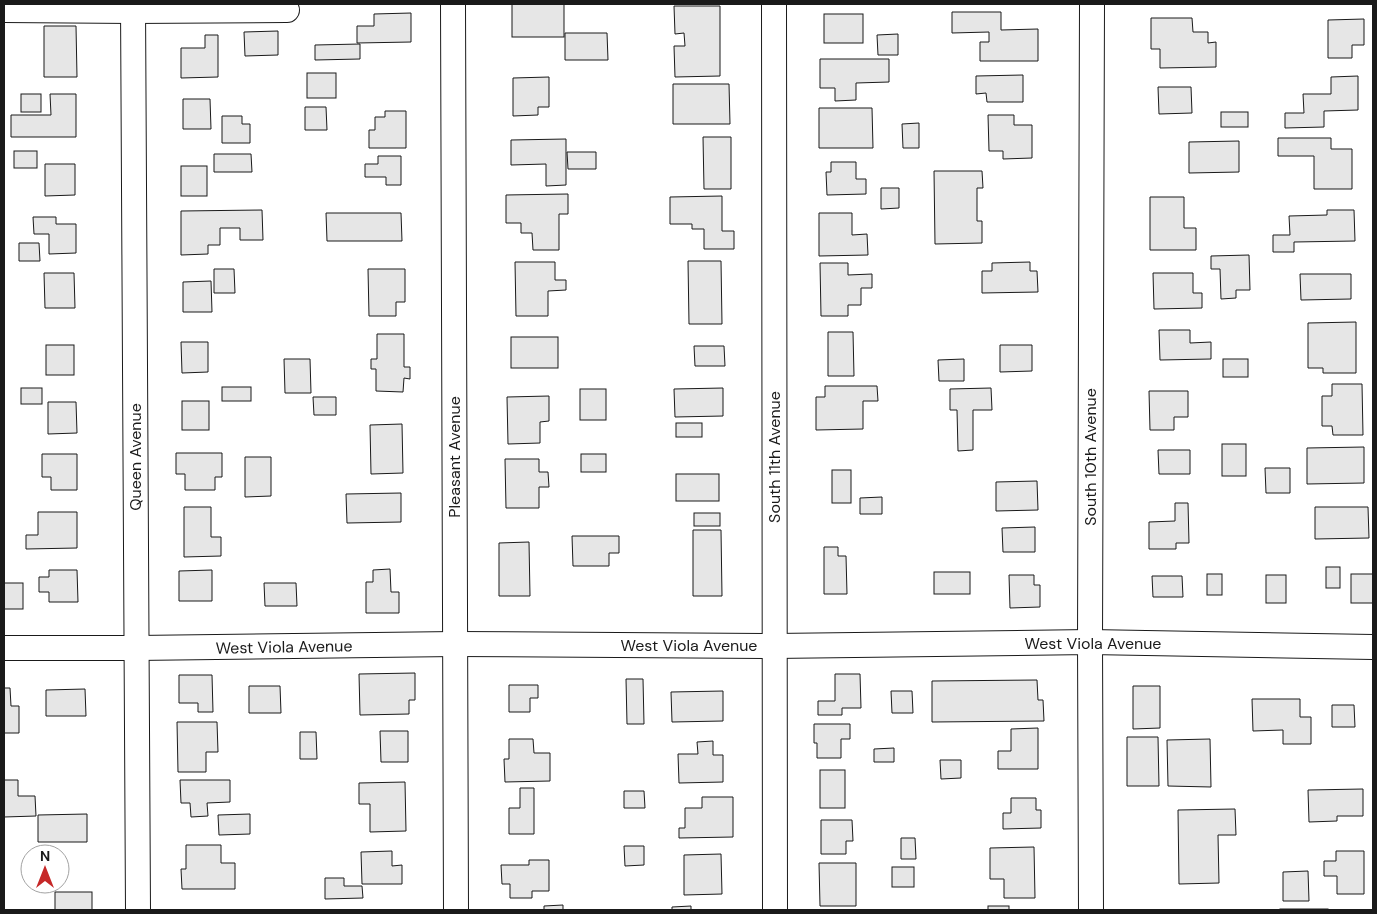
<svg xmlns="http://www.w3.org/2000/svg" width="1377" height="914" font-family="'DM Sans',sans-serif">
	<rect width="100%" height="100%" fill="#fff"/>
	<g fill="#e6e6e6" stroke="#1a1a1a">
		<rect x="512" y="4" width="52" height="33"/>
		<polygon points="674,6 720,6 720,76 675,77 674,46 685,46 684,33 675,34"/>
		<polygon points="952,12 1001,12 1001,30 1038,29 1038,61 980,61 980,42 989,42 989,32 952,33"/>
		<polygon points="411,13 411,42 357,43 357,26 374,26 374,14"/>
		<rect x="824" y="14" width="39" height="29"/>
		<polygon points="1151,18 1192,18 1193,32 1208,32 1208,43 1216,42 1216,67 1160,68 1160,49 1151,49"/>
		<polygon points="1364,19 1364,45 1352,45 1352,58 1328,58 1328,20"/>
		<polygon points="44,26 76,26 77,77 44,77"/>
		<polygon points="278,31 278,55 245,56 244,32"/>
		<polygon points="565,33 607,33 608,60 565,60"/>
		<polygon points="898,34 898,55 878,55 877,35"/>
		<polygon points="205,35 218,35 218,77 181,78 181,48 205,48"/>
		<polygon points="360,44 360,59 315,60 315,45"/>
		<polygon points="820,59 889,59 889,82 856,83 856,100 835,101 835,88 820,88"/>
		<rect x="307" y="73" width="29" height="25"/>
		<polygon points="1023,75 1023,102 987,102 986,93 976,94 976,76"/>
		<polygon points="1358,76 1358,110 1324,111 1324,127 1285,128 1285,113 1304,113 1303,94 1331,94 1331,77"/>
		<polygon points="549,77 549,107 538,107 538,115 513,116 513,78"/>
		<polygon points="673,84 729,84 730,124 673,124"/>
		<polygon points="1158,87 1191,87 1192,113 1159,114"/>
		<rect x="21" y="94" width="20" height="18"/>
		<polygon points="50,94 76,94 76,137 11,137 11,115 51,115"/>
		<polygon points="183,99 210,99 211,129 183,129"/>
		<polygon points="305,107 326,107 327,130 305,130"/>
		<polygon points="819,108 872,108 873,148 819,148"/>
		<polygon points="385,111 406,111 406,148 369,148 369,130 375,130 375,117 385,117"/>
		<rect x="1221" y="112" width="27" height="15"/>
		<polygon points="988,115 1014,115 1014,125 1032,125 1032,158 1003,159 1003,151 989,151"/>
		<polygon points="222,116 242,116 242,124 250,124 250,143 222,143"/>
		<polygon points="919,123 919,148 903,148 902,124"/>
		<polygon points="703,137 731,137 731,189 704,189"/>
		<polygon points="1278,138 1331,138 1331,149 1352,149 1352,189 1314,189 1314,156 1278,156"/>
		<polygon points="566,139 566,185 546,186 546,164 511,165 511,140"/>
		<polygon points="1239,141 1239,172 1189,173 1189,142"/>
		<rect x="14" y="151" width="23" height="17"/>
		<polygon points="567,152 596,152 596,169 568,169"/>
		<polygon points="214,154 251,154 252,172 214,172"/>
		<polygon points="378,156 401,156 401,185 386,185 386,177 365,177 365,164 378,164"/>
		<polygon points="831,162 856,162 856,179 866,179 866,194 827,195 826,172 831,172"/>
		<polygon points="45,164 75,164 75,195 45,196"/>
		<rect x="181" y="166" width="26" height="30"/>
		<polygon points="934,171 982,171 983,188 977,188 977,221 982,221 982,243 935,244"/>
		<polygon points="881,188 899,188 899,208 881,209"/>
		<polygon points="568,194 568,214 559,214 559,250 533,250 532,233 521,233 521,223 506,223 506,195"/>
		<polygon points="722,196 722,231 734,231 734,249 704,249 704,229 692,229 692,224 670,224 670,197"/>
		<polygon points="1150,197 1184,197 1184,228 1196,228 1196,250 1150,250"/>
		<polygon points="262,210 263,240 240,240 240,228 220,228 220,245 208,245 208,254 181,255 181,211"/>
		<polygon points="1327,210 1354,210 1355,241 1294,242 1294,252 1273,252 1273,235 1290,235 1289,216 1327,215"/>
		<polygon points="326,213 401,213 402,241 327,241"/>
		<polygon points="819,213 852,213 852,235 867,234 868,255 819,256"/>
		<polygon points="33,217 56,217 56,224 76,224 76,253 49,254 49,234 34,234"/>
		<polygon points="19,243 39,243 40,261 19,261"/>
		<polygon points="1249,255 1250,290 1236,290 1236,298 1221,299 1220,269 1211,269 1211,256"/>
		<polygon points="688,261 721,261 722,324 689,324"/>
		<polygon points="515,262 555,262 555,280 566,280 566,290 548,291 548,316 516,316"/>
		<polygon points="1030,262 1030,271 1037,271 1038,292 982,293 982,271 992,271 992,263"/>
		<polygon points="820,263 848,263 848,275 872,274 872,288 861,288 861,305 848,305 848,316 821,316"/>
		<polygon points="214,269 234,269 235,293 214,293"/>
		<polygon points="368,269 405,269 405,302 396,302 396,316 369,316"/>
		<polygon points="44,273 74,273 75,308 45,308"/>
		<polygon points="1153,273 1193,273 1193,293 1202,293 1202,308 1154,309"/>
		<polygon points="1300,274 1351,274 1351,299 1301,300"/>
		<polygon points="211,281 212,312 183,312 183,282"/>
		<polygon points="1356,322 1356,373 1323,373 1323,368 1308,368 1308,323"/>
		<polygon points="1159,330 1190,330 1190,343 1211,342 1211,359 1160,360"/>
		<polygon points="828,332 853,332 854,376 828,376"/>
		<polygon points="377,334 404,334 404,367 410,367 410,379 404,378 403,392 376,391 376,369 371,369 371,359 377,359"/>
		<rect x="511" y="337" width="47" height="31"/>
		<polygon points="181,342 208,342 208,372 182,373"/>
		<rect x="46" y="345" width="28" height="30"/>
		<polygon points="1000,345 1032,345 1032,371 1000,372"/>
		<polygon points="694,346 724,346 725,366 695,366"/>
		<polygon points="284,359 310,359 311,393 285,393"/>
		<polygon points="964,359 964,381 939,381 938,360"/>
		<rect x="1223" y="359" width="25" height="18"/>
		<polygon points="1332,384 1362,384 1363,435 1333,435 1332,426 1322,426 1322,396 1332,396"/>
		<polygon points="825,386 877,386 878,401 863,401 863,429 816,430 816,397 825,397"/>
		<rect x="222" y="387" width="29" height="14"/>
		<rect x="21" y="388" width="21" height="16"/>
		<polygon points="723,388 723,416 675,417 674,389"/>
		<polygon points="991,388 992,410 973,410 973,450 958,451 957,410 950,410 950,389"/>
		<rect x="580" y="389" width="26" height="31"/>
		<polygon points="1149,391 1188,391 1188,417 1174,417 1174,430 1150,430"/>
		<polygon points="549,396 549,421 540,422 540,443 508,444 507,397"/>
		<polygon points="313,397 336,397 336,415 314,415"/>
		<rect x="182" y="401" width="27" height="29"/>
		<polygon points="48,402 76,402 77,433 48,434"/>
		<rect x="676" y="423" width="26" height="14"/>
		<polygon points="402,424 403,473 371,474 370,425"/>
		<rect x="1222" y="444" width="24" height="32"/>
		<polygon points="1364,447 1364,483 1307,484 1307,448"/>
		<polygon points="1158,450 1190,450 1190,474 1159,474"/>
		<polygon points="176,453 222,453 222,477 215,477 215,490 185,490 185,474 176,474"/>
		<polygon points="42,454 77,454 77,490 51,490 51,477 42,477"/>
		<rect x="581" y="454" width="25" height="18"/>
		<polygon points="245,457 271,457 271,496 245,497"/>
		<polygon points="505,459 539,459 539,472 548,472 549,487 539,487 539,508 506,508"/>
		<polygon points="1265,468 1290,468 1290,493 1266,493"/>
		<rect x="832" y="470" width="19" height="33"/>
		<rect x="676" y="474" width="43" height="27"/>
		<polygon points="1037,481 1038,510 996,511 996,482"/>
		<polygon points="401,493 401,522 347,523 346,494"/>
		<polygon points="882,497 882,514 860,514 860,498"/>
		<polygon points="1175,503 1188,503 1189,543 1176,543 1176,549 1149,549 1149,522 1175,521"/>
		<polygon points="184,507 211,507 211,537 221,537 221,556 184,557"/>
		<polygon points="1315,507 1368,507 1369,538 1315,539"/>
		<polygon points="38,512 77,512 77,548 26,549 26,535 38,535"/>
		<rect x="694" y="513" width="26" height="13"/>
		<polygon points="1035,527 1035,552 1003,552 1002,528"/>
		<polygon points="693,530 721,530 722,596 693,596"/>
		<polygon points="572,536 619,536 619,553 609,553 609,566 573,566"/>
		<polygon points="529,542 530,596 499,596 499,543"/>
		<polygon points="824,547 838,547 838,556 846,556 847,594 824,594"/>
		<rect x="1326" y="567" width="14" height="21"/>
		<polygon points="390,569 391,592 399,592 399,613 366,613 366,582 373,582 373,570"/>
		<polygon points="49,570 77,570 78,602 49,602 49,592 39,592 39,577 49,577"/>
		<polygon points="212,570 212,601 179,601 179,571"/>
		<rect x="934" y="572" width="36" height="22"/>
		<rect x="1207" y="574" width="15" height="21"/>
		<rect x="1351" y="574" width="22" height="29"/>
		<polygon points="1009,575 1034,575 1034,585 1040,585 1040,607 1010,608"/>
		<rect x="1266" y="575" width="20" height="28"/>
		<polygon points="1152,576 1182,576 1183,597 1153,597"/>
		<rect x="4" y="583" width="19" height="26"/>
		<polygon points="264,583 296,583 297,606 265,606"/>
		<polygon points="415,673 415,700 409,700 409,714 360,715 359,674"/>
		<polygon points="835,674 860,674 861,708 842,708 842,715 818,715 818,701 835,701"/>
		<polygon points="179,675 212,675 213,712 198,712 198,703 179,703"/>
		<polygon points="626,679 643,679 644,724 627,724"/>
		<polygon points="1037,680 1038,700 1043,700 1044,721 932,722 932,681"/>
		<polygon points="509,685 538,685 538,698 530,698 530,712 509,712"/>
		<polygon points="249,686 280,686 281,713 249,713"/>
		<polygon points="1133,686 1160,686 1160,728 1133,729"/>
		<polygon points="4,688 10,688 11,706 19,706 19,733 4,733"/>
		<polygon points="85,689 86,716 46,716 46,690"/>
		<polygon points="723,691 723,721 672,722 671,692"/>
		<polygon points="891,691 912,691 913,713 892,713"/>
		<polygon points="1252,699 1300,699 1300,717 1311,717 1311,744 1283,744 1283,730 1253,731"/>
		<polygon points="1332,705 1354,705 1355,727 1332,727"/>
		<polygon points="177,722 217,722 218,752 206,752 206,772 178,772"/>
		<polygon points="814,724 850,724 850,739 841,739 841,758 817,758 817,743 814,743"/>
		<polygon points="1038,728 1038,769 998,769 998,751 1011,751 1011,729"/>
		<polygon points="380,731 408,731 408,762 381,762"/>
		<polygon points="300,732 316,732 317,759 300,759"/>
		<polygon points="1127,737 1158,737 1159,786 1127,786"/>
		<polygon points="509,739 533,739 534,753 550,753 550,781 505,782 504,759 509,759"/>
		<polygon points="1210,739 1211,787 1168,786 1167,740"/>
		<polygon points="713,741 713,755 723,755 723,782 679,783 678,754 698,754 697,742"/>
		<polygon points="894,748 894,762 874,762 874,749"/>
		<polygon points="940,760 961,760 961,778 941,779"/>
		<rect x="820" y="770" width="25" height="38"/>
		<polygon points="4,780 18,780 18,796 35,796 36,816 4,817"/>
		<polygon points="180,780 230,780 230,802 207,803 208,816 191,817 190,803 181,803"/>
		<polygon points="405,782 406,831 370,832 370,804 359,804 359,783"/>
		<polygon points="520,788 534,788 534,834 509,834 509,808 520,808"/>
		<polygon points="1363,789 1363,816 1337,816 1337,821 1309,822 1308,790"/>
		<polygon points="624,791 644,791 645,808 624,808"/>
		<polygon points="702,797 733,797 733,837 679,838 679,828 685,828 685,808 702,808"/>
		<polygon points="1011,798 1036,798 1036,810 1041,810 1041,828 1003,829 1003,813 1011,813"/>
		<polygon points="1235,809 1236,835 1218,835 1219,883 1179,884 1178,810"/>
		<polygon points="87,814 87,842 38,842 38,815"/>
		<polygon points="250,814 250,834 219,835 218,815"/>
		<polygon points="821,820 852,820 853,841 846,841 846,854 821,854"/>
		<polygon points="901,838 915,838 916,859 901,859"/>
		<polygon points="186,845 221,845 221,863 235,863 235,889 182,889 181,869 186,869"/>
		<polygon points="624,846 644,846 644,865 625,866"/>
		<polygon points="1034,847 1035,898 1004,898 1004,879 990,879 990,848"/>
		<polygon points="392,851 392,866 402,865 402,884 362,884 361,852"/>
		<polygon points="1336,851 1364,851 1364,894 1337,894 1337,876 1324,876 1324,861 1336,861"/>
		<polygon points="721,854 722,894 684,895 684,855"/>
		<polygon points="529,860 549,860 549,891 532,891 532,898 510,898 510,884 502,884 501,865 529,865"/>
		<polygon points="819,863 856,863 856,906 820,906"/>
		<rect x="892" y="867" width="22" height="20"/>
		<polygon points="1308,871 1309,901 1283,901 1283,872"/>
		<polygon points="325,878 344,878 344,886 362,886 363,898 325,899"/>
		<rect x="55" y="892" width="37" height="18"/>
		<polygon points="563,905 563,910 544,910 544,906"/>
		<polygon points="691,906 691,910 672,910 672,907"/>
		<rect x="988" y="906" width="21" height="4"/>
		<rect x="1280" y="909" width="48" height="1"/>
	</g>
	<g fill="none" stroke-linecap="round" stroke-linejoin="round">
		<defs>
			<g id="minor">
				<polyline points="133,4 138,910"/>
				<polyline points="453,4 456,910"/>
				<polyline points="774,4 775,910"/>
				<polyline points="4,10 133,11 287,10"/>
				<polyline points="4,648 136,648 455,644 774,646 1090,642 1373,647"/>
				<polyline points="1091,910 1090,642 1092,4"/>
			</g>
		</defs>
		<use href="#minor" stroke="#1a1a1a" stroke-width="26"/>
		<use href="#minor" stroke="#fff" stroke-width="24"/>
	</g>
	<g text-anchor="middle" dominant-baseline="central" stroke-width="4" stroke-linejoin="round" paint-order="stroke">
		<g font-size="16" fill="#1a1a1a" stroke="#fff">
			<text transform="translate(135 457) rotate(-90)">Queen Avenue</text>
			<text transform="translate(454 457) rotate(-90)">Pleasant Avenue</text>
			<text transform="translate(774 457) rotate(-90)">South 11th Avenue</text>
			<text transform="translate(1090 457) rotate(-90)">South 10th Avenue</text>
			<text x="1093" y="643">West Viola Avenue</text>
			<text x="689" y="645">West Viola Avenue</text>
			<text transform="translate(284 647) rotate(-1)">West Viola Avenue</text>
		</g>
	</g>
	<rect width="1377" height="914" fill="none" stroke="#1a1a1a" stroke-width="10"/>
	<g transform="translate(45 869)"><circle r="24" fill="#ffffff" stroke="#a3a3a3"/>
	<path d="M0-4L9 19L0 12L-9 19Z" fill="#c62828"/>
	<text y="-8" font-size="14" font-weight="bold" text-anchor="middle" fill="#1a1a1a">N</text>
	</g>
</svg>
